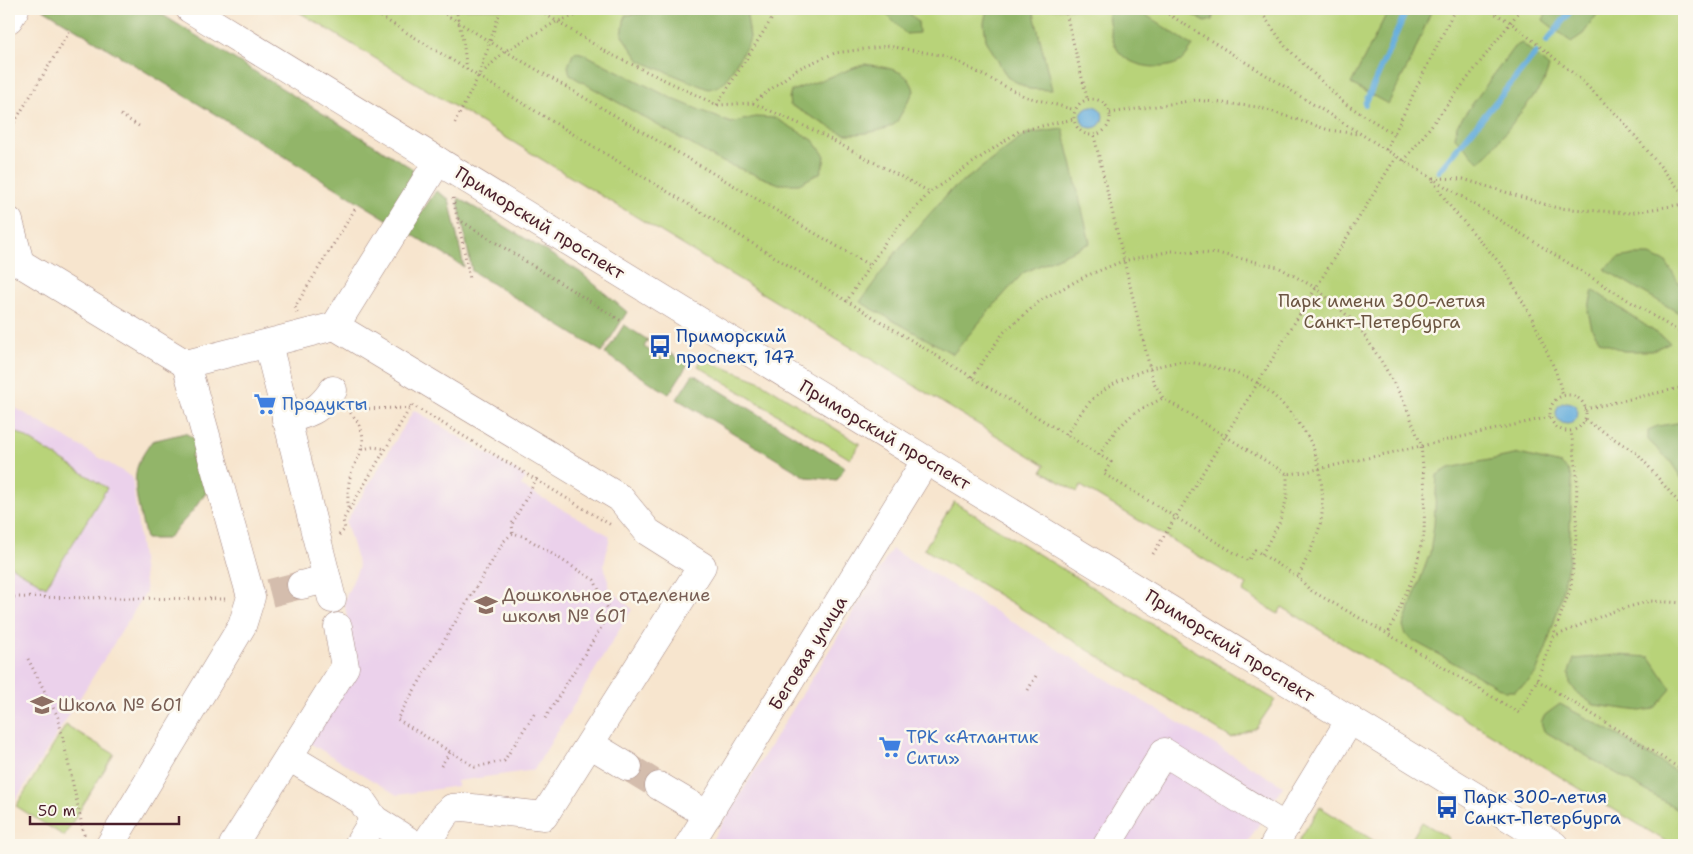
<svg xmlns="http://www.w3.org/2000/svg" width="1693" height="854" font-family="'Shantell Sans',sans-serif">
	<rect width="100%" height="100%" fill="#fbf7ec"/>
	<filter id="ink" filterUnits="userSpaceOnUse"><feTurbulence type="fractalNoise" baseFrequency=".02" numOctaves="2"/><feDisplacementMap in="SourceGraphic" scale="10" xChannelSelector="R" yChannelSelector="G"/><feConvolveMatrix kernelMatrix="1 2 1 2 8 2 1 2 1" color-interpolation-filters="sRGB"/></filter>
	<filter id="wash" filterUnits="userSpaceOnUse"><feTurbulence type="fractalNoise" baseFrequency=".0096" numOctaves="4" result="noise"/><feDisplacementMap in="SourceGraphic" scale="20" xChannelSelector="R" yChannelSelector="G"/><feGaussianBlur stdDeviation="1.12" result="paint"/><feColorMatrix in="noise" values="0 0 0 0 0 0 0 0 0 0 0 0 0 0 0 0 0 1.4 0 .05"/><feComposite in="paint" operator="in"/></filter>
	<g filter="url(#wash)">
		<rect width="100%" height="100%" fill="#f7e5ce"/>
		<g fill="#ebd1eb">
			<polygon points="9,404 132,477 146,592 9,811"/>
			<polygon points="414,410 526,477 521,486 610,536 604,565 610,589 632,609 534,770 457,781 457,786 397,795 308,742 355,664 344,601 359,567 346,522"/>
			<polygon points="892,549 1283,786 1246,845 709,845"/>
		</g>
		<g fill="#b8d379" stroke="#817952">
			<polygon points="294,9 1684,9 1684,845 1672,845 1282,607 1278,614 1243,592 1247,585 1081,486 1077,492 1042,471 1045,465"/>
			<polygon points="702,359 759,381 860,444 850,459 698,366"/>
			<polygon points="9,427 107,488 46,587 9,565"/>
			<polygon points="954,502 1275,700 1256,728 1231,738 924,549"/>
			<polygon points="66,725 114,754 64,836 16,806"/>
			<polygon points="1320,807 1376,842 1375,845 1296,845"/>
			<polygon points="1422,822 1449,838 1444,845 1408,845"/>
		</g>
		<g fill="#92b569" stroke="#6e6a4a">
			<polygon points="43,9 153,9 413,169 409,189 390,221"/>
			<polygon points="673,9 746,9 750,37 748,44 725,82 717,87 708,89 640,61 622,36 625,15 659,12"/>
			<polygon points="881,9 906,9 918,22 919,33 906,34"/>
			<polygon points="987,9 1033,9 1052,90 1029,89 1007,77 986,40 984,23"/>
			<path d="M1107 9H1137L1193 46C1189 51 1186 57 1181 61 1166 71 1136 68 1123 56 1110 45 1110 24 1107 9Z"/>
			<polygon points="1182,9 1215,9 1212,20 1205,22"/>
			<polygon points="1389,9 1432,9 1412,58 1388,104 1351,84"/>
			<polygon points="1548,9 1601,9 1583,34 1571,42 1543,20"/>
			<polygon points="1522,43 1549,67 1543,84 1490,152 1479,162 1455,138 1457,125 1514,47"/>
			<polygon points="577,52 584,54 673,99 731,123 755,117 775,118 813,140 825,156 824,163 820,173 799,184 779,184 720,161 570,75 568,66 573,54"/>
			<path d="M865 64C885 68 909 68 914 91L896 123C887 131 859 135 846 134 838 133 800 110 790 105L789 98 791 91Z"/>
			<polygon points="1063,129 1090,243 1023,273 988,312 953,354 860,302 897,251 949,192 1026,134"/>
			<polygon points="436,191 449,199 464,267 408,232"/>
			<polygon points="459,198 580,272 627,312 602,352 472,271 458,201"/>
			<polygon points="1634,255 1650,255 1666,262 1684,291 1684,316 1604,269 1619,258"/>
			<polygon points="1593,290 1670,342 1652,351 1623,351 1600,341 1592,329 1588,311"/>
			<polygon points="624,325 648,340 644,347 663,359 668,352 688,364 669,394 605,354"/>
			<polygon points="693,374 845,467 837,480 806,477 677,399"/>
			<polygon points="1684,422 1684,482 1670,461 1648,440 1648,430 1658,426"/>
			<path d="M185 433 195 439 196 448 191 456 195 469 206 480V493L191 513 167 539H146C142 520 133 492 136 473 137 462 146 450 152 441Z"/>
			<polygon points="1519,454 1561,464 1568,470 1572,479 1569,560 1560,602 1546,649 1536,673 1527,683 1514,691 1505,691 1412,640 1406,635 1403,626 1430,553 1434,525 1437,475 1449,468"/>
			<polygon points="1617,655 1650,657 1671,689 1654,709 1640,711 1594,705 1577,693 1570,683 1569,672 1574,659"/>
			<polygon points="1560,704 1616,734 1684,777 1684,813 1544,731 1541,722 1545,715"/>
		</g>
		<g fill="#65addc" stroke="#586684">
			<circle cx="1092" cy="117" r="11"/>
			<circle cx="1567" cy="413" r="11"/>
		</g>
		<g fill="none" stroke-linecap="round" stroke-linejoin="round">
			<g stroke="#65addc" stroke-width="6">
				<polyline points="1547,41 1572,9"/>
				<polyline points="1365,104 1407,9"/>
				<polyline points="1439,171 1536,53"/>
			</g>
		</g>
	</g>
	<g filter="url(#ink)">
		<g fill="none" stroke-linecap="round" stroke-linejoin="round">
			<g stroke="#d4bdad" stroke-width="28" stroke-dasharray="28 14" stroke-linecap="butt">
				<polyline points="270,593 301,585"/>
				<polyline points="628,767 659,786"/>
			</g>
			<defs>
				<g id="minor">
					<polyline points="190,9 1554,845"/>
					<polyline points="9,19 15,9"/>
					<polyline points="9,221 20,263 186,364 335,326 438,161"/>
					<polyline points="335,326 620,498 648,532 702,566 544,816 463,807 452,808 444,816 425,845"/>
					<polyline points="268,344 332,599"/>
					<path d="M286 420C311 412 318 412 333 390"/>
					<polyline points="301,585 327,579"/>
					<polyline points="590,744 628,767"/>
					<polyline points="289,757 361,800 374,819 415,845"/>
					<polyline points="659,786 708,815"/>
					<polyline points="110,845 242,626 251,597 186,364"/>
					<polyline points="233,845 345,667 338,627"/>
					<polyline points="358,845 374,819"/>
					<polyline points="689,845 926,460"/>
					<polyline points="1107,845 1164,752 1285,827"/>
					<polyline points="1274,845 1350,720"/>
				</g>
			</defs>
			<use href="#minor" stroke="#a0827c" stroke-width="29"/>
			<g stroke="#a0827c" stroke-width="3" stroke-dasharray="1 4" stroke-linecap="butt">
				<polyline points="368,9 1111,462 1104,474 1248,561 1255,550 1298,577 1310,590 1388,634 1519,713 1537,680 1571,587 1576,538 1577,472 1571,431"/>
				<polyline points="437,9 505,51 869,265"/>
				<polyline points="456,9 463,41 467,70"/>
				<polyline points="537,9 608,53 717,105 753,103 797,69 835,53 888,46 946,56 1024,96 1075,110"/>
				<polyline points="1065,9 1087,98"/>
				<polyline points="1160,9 1684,335"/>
				<polyline points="1259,9 1285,46 1344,103 1394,134"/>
				<polyline points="1487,9 1510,22 1579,78 1621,119 1684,195"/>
				<polyline points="478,77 505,51 556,22 595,9"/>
				<circle cx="1092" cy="117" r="18"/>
				<polyline points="753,103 811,129 930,192"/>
				<polyline points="717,105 778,9"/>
				<polyline points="1110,113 1196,100 1258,107 1329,130 1358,134"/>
				<polyline points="121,115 142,128"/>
				<polyline points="455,123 478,77 501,9"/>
				<polyline points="9,131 70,31"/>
				<polyline points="1094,136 1153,381 1163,398 1287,474 1305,472 1550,417"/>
				<polyline points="1386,150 1455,9"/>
				<polyline points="1404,161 1521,9"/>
				<polyline points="1433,178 1463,179 1557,208 1628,213 1684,204"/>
				<polyline points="1433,181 1449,205 1504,268 1533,320 1556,372 1563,396"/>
				<polyline points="453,198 470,279"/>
				<polyline points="458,219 623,322"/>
				<polyline points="846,302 886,241 930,192 1019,131 1074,119"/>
				<polyline points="297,313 295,307 355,209"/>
				<polyline points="972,377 1003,333 1041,300 1086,276 1123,261 1172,251 1221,254 1278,267 1316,288 1357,324 1383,364 1405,403 1421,445 1425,489 1424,534 1414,575 1388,634"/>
				<circle cx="1568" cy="413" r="18"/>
				<polyline points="412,405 611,525"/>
				<path d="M347 409C358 420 367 434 361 450 359 458 354 464 352 471 347 484 348 497 348 510"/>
				<polyline points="349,409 410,408"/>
				<polyline points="1585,409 1684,387"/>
				<polyline points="1585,420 1638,454 1684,509"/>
				<path d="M1066 435C1075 422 1084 406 1096 396 1117 380 1142 369 1168 364 1173 363 1178 361 1183 362 1200 362 1245 374 1259 384 1278 397 1298 419 1309 439 1320 459 1324 491 1322 513 1321 532 1306 560 1298 577"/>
				<polyline points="362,449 373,447 386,449"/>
				<polyline points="1099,455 1116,430 1134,413 1163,398"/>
				<polyline points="513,533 512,524 537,478"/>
				<polyline points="339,535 345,529 343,520 413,403"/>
				<polyline points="1153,554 1396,157"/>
				<polyline points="1262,554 1279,523 1287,498 1287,474"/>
				<polyline points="9,597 226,599"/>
				<polyline points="1553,637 1611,612 1650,601 1684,603"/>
				<polyline points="28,659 58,717 86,843"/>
				<polyline points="1537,680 1684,771"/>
				<polyline points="1028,690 1037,674"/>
				<polyline points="534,714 504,761 475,767 397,719 504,541 513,533 525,537 594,580 610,613 544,720"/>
				<polyline points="441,766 450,752"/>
			</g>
			<use href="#minor" stroke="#fff" stroke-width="28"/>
		</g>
	</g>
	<defs>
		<symbol id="bus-bare" viewBox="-9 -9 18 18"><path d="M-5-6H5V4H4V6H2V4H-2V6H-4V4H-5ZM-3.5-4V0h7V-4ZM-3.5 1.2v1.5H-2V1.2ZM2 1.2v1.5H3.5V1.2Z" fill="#1a4fb4" stroke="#fbf7ec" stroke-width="2.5" paint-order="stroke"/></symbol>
		<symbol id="supermarket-bare" viewBox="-9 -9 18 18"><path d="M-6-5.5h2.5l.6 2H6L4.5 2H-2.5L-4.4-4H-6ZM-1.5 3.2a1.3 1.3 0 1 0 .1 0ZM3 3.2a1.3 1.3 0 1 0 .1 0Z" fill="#3f7fe0" stroke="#fbf7ec" stroke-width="2.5" paint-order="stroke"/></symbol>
		<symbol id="school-bare" viewBox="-9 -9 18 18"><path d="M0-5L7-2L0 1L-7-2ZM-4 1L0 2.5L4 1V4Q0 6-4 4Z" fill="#8d6e63" stroke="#fbf7ec" stroke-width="2.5" paint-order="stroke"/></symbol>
	</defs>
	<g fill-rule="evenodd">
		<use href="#bus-bare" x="644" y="330" width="32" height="32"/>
		<use href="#supermarket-bare" x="249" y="388" width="32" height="32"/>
		<use href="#school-bare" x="470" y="589" width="32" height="32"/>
		<use href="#school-bare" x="26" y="689" width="32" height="32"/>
		<use href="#supermarket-bare" x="874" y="731" width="32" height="32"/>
		<use href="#bus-bare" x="1431" y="791" width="32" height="32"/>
	</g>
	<g text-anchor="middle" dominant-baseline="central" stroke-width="5" stroke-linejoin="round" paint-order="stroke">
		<g font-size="18" fill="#4a1f2b" stroke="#fbf7ec">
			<text transform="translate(540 223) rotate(32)">Приморский проспект</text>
			<text transform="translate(885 435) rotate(31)">Приморский проспект</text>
			<text transform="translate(1230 646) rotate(32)">Приморский проспект</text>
			<text transform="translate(808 653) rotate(-58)">Беговая улица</text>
		</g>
		<g font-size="18" fill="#6b5542" stroke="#fbf7ec">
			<text x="1382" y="301">Парк имени 300-летия<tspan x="1382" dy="21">Санкт-Петербурга</tspan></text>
		</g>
		<g font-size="18" fill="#164399" stroke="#fbf7ec" text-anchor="start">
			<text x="676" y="336">Приморский<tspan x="676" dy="21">проспект, 147</tspan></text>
			<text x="1464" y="797">Парк 300-летия<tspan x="1464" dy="21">Санкт-Петербурга</tspan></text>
		</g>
		<g font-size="18" fill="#366cbe" stroke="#fbf7ec" text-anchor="start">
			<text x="282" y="404">Продукты</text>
			<text x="906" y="737">ТРК «Атлантик<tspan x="906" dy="21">Сити»</tspan></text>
		</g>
		<g font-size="18" fill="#785e54" stroke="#fbf7ec" text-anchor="start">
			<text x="502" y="595">Дошкольное отделение<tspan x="502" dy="21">школы № 601</tspan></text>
			<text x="58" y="705">Школа № 601</text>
		</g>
	</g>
	<rect width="1693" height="854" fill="none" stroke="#fbf7ec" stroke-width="30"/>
	<path d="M30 816v8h149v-8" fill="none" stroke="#4a1f2b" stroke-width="2.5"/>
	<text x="38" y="816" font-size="15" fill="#4a1f2b" stroke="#fbf7ec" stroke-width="4" paint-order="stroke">50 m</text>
</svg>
